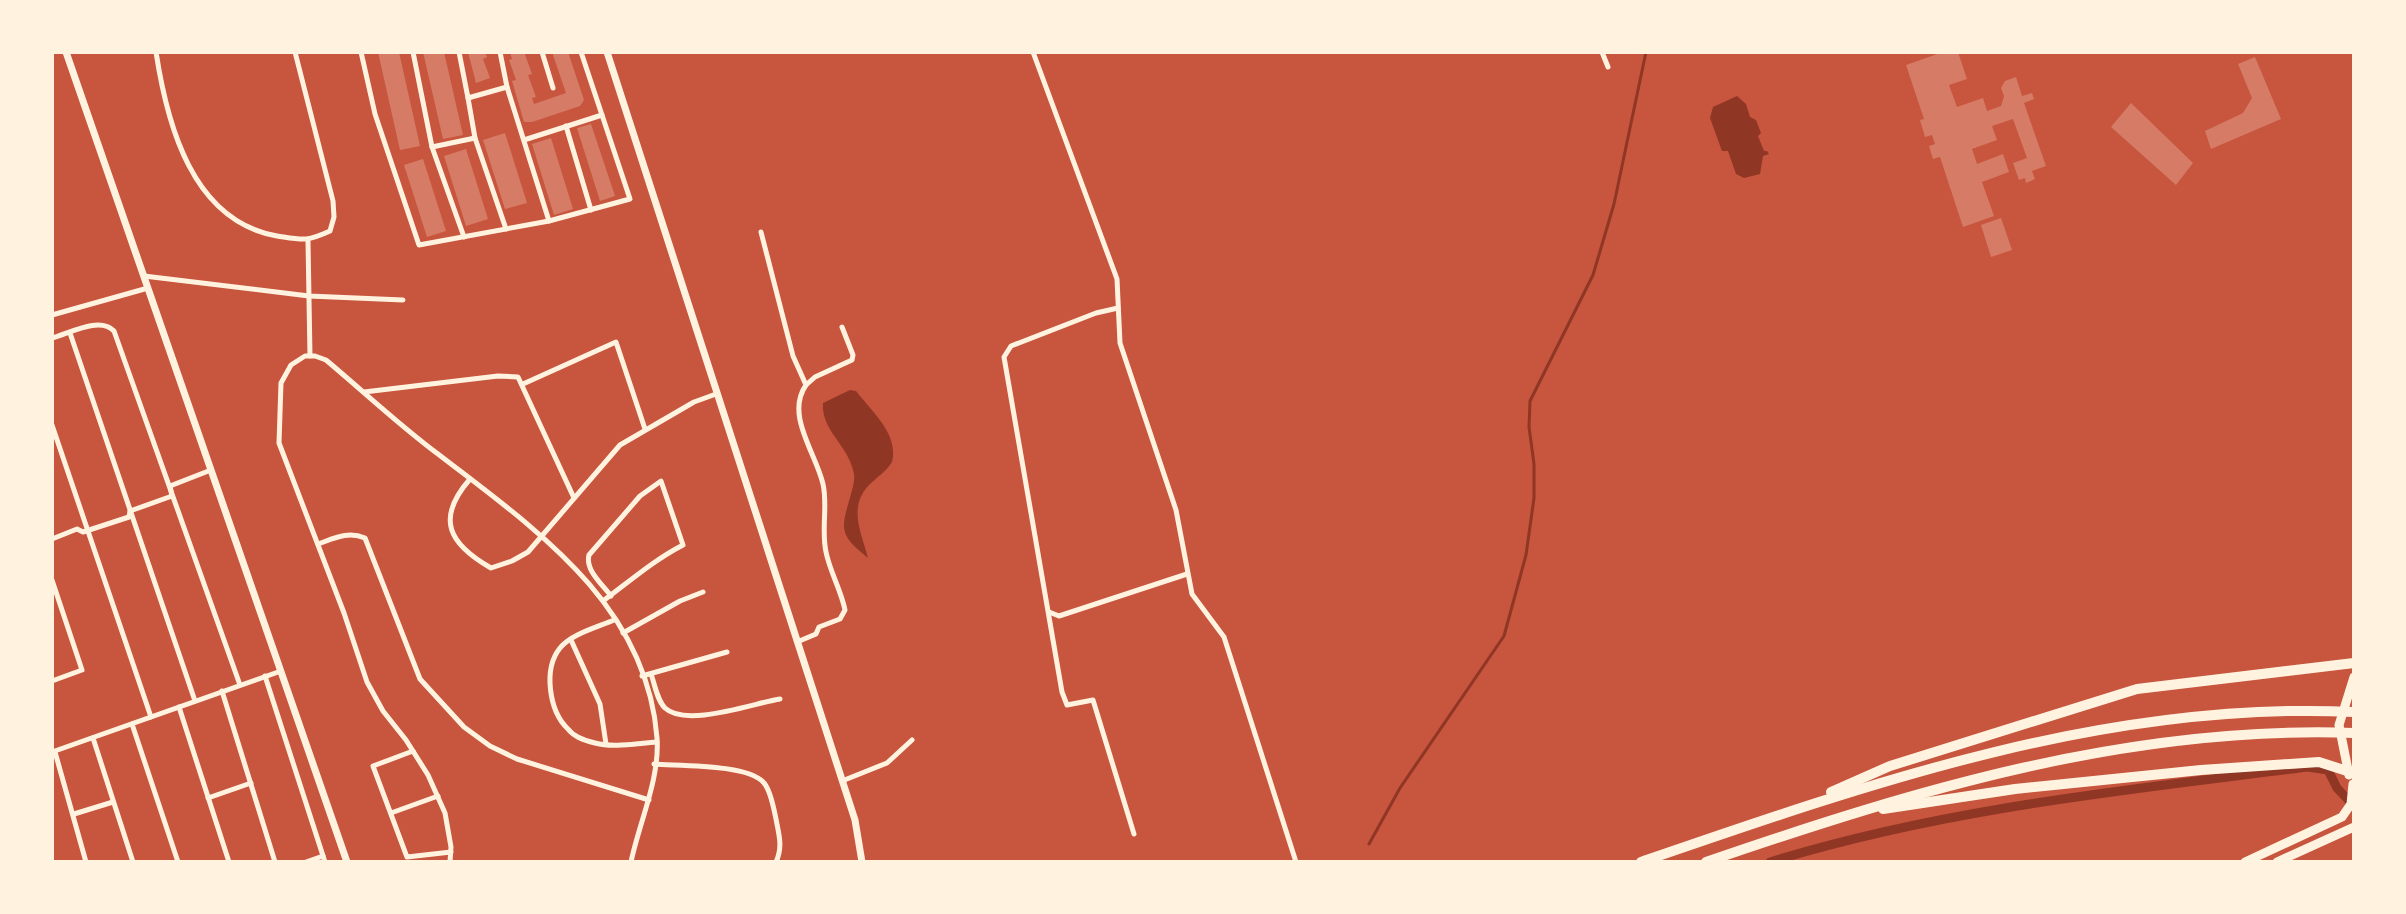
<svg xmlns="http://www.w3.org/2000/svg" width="2406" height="914" font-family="'Fira Sans Condensed',sans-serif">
	<rect width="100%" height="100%" fill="#c8553d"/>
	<g fill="#8f3625">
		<polygon points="1737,96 1746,104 1750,117 1756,120 1761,133 1758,136 1764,151 1767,151 1769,154 1763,156 1760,174 1744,178 1736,174 1728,151 1722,151 1710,118 1713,107"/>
		<path d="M850 390 856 391C872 412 899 434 892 462 886 472 877 477 869 485 848 507 861 532 868 558 838 534 841 529 851 494 853 486 856 478 853 470 847 444 821 430 823 403Z"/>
	</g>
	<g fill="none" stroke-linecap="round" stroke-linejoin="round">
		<polyline stroke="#8f3625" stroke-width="3" points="1369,844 1400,788 1504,636 1526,555 1534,498 1534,464 1529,427 1530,401 1593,275 1614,204 1646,52"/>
		<path stroke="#8f3625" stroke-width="9" d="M1770 862C1945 808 2127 790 2308 767L2328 770 2337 788 2354 806"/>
	</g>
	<g fill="#d67c66">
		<polygon points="378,52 399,52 420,146 400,150"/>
		<polygon points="423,52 444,52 463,135 443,139"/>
		<polygon points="468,52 485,52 487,57 483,59 490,78 476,83"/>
		<polygon points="510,52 524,52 532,74 528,75 536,97 532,98 534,104 566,93 552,52 568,52 584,100 580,106 532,122 524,122 512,81 516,80 509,60 512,59"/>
		<polygon points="1943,52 1958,52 1967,79 1949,85 1957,107 1983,98 1987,111 2001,106 2004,96 2001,88 2005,81 2016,77 2022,96 2032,93 2034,99 2024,103 2046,166 2032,171 2035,179 2026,183 2025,178 2019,180 2013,163 2027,158 2013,119 1992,126 1997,140 1972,149 1977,164 2003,154 2009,172 1982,182 1994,216 1963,227 1940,157 1933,159 1929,146 1935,144 1932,135 1925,137 1920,120 1924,119 1906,65"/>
		<polygon points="2255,57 2281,119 2211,149 2205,131 2243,113 2252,98 2238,64"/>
		<polygon points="2131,103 2193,163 2176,185 2111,127"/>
		<polygon points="591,124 615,196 600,201 577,128"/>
		<polygon points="505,133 527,203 505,209 483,140"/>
		<polygon points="551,138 573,209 554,215 532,144"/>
		<polygon points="466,149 488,219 466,226 444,156"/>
		<polygon points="423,159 446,231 427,237 404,165"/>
		<polygon points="2001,218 2012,250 1991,257 1981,225"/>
	</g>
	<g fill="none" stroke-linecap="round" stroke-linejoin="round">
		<g stroke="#fff3e0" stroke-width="5">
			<path d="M156 52C167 124 192 221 277 236 303 240 306 242 330 231L334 217 333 201 295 52"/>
			<polyline points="361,52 375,114 419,245 549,221"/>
			<polyline points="413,52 432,147 464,237"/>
			<polyline points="459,52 468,98 507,87 500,52"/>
			<polyline points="542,52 553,88"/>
			<polyline points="581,52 602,115"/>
			<polyline points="1033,52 1117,279 1120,343 1176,510 1192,594 1224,637 1296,862"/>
			<polyline points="1602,52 1608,67"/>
			<polyline points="507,87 549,221 630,199 602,115 524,140"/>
			<polyline points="468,98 475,138 506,229"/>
			<polyline points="566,126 591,210"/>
			<polyline points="432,147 475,138"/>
			<path d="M761 232 793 356 806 385C785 415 816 453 823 484 828 506 821 529 826 552 830 572 841 590 845 610L840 619 819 627 816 634 797 642"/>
			<polyline points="308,241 310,356"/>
			<polyline points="144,276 309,296 403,300"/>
			<polyline points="1118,308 1096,313 1011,346 1004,357 1062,692 1067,705 1093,700 1134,834"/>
			<polyline points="52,315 148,288"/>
			<polyline points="70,333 195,701"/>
			<path d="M52 338C70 333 100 316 114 331L240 685"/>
			<polyline points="523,384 616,342 645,429"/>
			<polyline points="806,385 815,377 852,360 853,355 842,327"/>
			<polyline points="364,392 498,376 518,377 574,498"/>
			<polyline points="52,425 151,717"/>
			<path d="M470 479C435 519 449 544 491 568L512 561 528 552 620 445 694 402 716 394"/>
			<polyline points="52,539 77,529 83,532 129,517 130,511 172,496 170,486 211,470"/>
			<path d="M318 544C335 538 348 531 365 538L420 679 464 727 490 746 517 759 649 800"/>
			<polyline points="52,580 82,670 52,681"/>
			<path d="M603 601C630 581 654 560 683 545L661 481 640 496 589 555C585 570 602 584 611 596"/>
			<polyline points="1049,612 1059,616 1187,574"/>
			<path d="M614 620C598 627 571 634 560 648 543 669 549 711 568 729 574 737 586 741 595 743 614 748 638 743 657 742"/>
			<polyline points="623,633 680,601 703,592"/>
			<polyline points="571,640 600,704 606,744"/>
			<path d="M651 674C655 685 657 700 665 708 686 728 754 703 780 699"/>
			<polyline points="265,676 325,862"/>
			<polyline points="642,676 727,652"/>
			<polyline points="222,691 275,862"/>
			<polyline points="179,707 229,862"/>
			<polyline points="132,724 178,862"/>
			<polyline points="93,738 133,862"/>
			<polyline points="413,751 373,766 407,857 451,852"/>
			<polyline points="52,752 281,671"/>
			<polyline points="55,752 86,862"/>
			<path d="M654 764C679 766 749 764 764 783 771 791 774 810 776 819 779 835 783 847 776 862"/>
			<polyline points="842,781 887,763 912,740"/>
			<polyline points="208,798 251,783"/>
			<polyline points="391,813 438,796"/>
			<polyline points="74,814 113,802"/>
			<polyline points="306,862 323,856"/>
			<path d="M450 862 451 847 445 813 428 775 406 740 383 711 367 682 344 613 279 443 281 383 291 365 305 356H315L326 360C363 391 399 425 438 454 534 528 647 604 657 738 660 779 639 823 631 862"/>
		</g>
		<g stroke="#fff3e0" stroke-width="7">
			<polyline points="66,52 347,862"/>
			<polyline points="607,52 855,820 862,862"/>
		</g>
		<g stroke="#fff3e0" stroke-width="9">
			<polyline points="2349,775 2339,725 2354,677"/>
			<polyline points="2245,862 2342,817 2351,804 2353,784"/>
			<polyline points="2277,862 2354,827"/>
		</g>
		<g stroke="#fff3e0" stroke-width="10">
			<polyline points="1831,792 1890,766 2137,689 2354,663"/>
			<polyline points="1883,809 2015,789 2201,770 2319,762 2347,771"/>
			<path d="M1641 862C1870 783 2108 700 2354 712"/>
			<path d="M1706 862C1915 790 2130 725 2354 733"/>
		</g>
	</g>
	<rect width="2406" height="914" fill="none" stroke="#fff3e0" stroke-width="108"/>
</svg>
